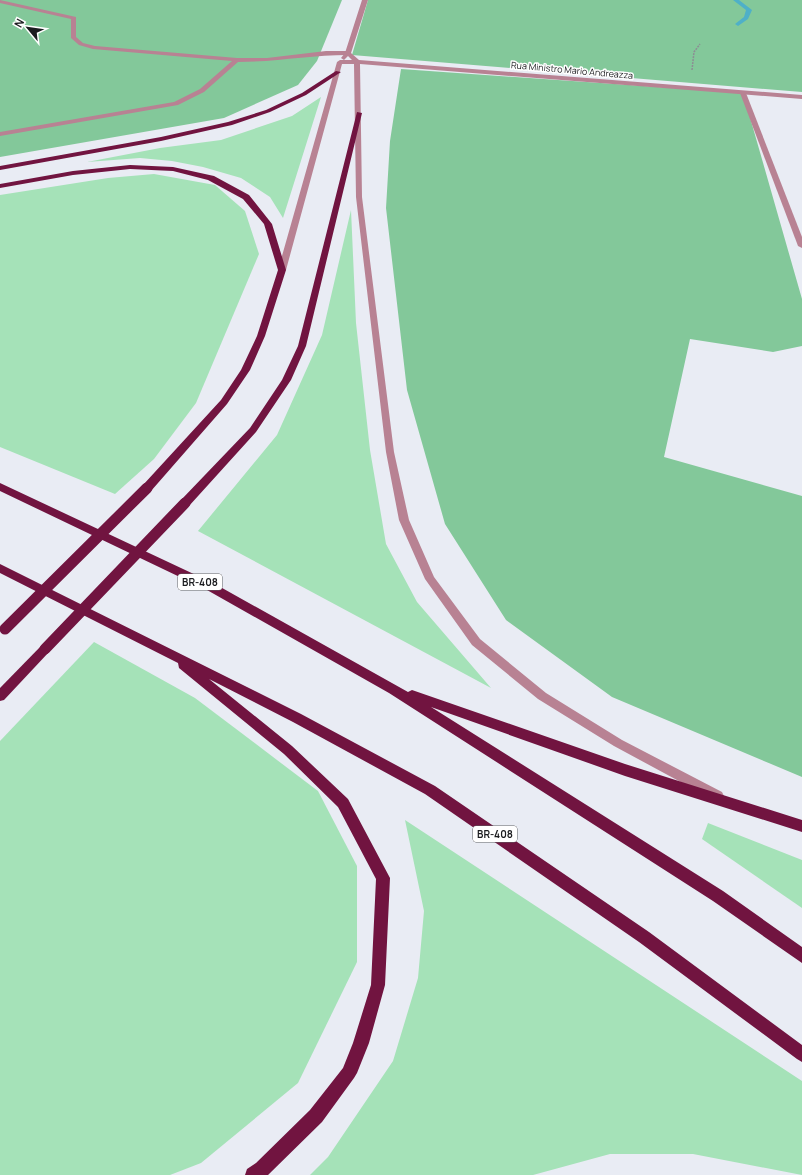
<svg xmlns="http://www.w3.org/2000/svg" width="802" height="1175" font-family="Manrope,sans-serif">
	<rect width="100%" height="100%" fill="#e9ecf4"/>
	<g fill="#a5e2b8">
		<polygon points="321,97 283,218 270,197 241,178 203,167 172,161 140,158 87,162 160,148 221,140 292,116"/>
		<polygon points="154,174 215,185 245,211 259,254 196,403 154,459 115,494 0,447 0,195 108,178"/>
		<polygon points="351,210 356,323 370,450 386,544 417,602 491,688 198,531 277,435 322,335"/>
		<polygon points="94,642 195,698 318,791 357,866 357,962 298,1083 201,1163 170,1175 0,1175 0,741"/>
		<polygon points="405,820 802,1081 802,1175 693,1154 610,1154 533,1175 310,1175 328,1157 393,1061 418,978 424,911"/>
		<polygon points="708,823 802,860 802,908 702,839"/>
	</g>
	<g fill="#83c89a">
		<polygon points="0,0 342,0 317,61 298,85 224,118 0,157"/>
		<polygon points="368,0 802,0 802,92 352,55"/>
		<polygon points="401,69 743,93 802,299 802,346 773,352 690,339 664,457 802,496 802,777 612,697 506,620 445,524 407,390 386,208 390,141"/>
	</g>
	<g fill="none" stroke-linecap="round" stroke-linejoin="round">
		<polygon fill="#4fb0c8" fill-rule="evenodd" points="733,0 739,0 752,10 748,19 738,26 735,24 744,17 746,10"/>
		<polyline stroke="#8c8e94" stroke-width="1.5" stroke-dasharray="2 1" stroke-linecap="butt" points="692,70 694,52 700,44"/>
		<path fill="#b88293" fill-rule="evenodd" d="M0 0 76 17V37L83 43 95 46 237 58H267L326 51H348L351 53 348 55C311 55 275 62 238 62L204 92 178 105 0 136V132L174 102 200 89 232 61 93 49 79 45 71 38V19L0 3Z"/>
		<polygon fill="#b88293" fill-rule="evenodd" points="743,91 746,93 802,237 802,248 798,246 740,93"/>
		<polygon fill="#b88293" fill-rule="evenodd" points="362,0 368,0 351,53 359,60 802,95 802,99 360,64 362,197 394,452 409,520 434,577 480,639 546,693 622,740 722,792 724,796 722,800 718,801 714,800 614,746 538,699 472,645 425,579 399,520 386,452 356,197 354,64 342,64 286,270 282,272 278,270 337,62 340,60 352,60 348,56 344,60 341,58 345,53"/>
		<g fill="#711440" fill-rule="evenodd">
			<polygon points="336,71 341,72 306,95 270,112 232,125 161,141 0,170 0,166 161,137 228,122 266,110 302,93"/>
			<polygon points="357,112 362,113 306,346 291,380 256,432 189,506 181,506 180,503 181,500 250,428 282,380 298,346"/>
			<polygon points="130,165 173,167 214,176 249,195 272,224 286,270 265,336 250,370 227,404 151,491 143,491 142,488 143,485 221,400 241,370 257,336 278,270 264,224 243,199 208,180 173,171 130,169 73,175 0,188 0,184 73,171"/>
			<polygon points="0,483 215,584 408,692 412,690 625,764 802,820 802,832 625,776 431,707 723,891 802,947 802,963 713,901 389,693 207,590 0,491"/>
			<polygon points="0,564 301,714 435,786 649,932 802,1045 802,1062 797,1059 639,942 425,794 293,722 209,679 292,746 348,799 390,878 385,985 369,1043 357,1073 354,1078 322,1122 268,1175 245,1175 247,1169 256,1163 310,1110 343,1068 353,1043 371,985 376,879 338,807 284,754 179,668 178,663 0,573"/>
			<polygon points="45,644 49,646 51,649 49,652 4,700 0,701 0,688 41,646"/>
		</g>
		<g stroke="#711440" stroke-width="11">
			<polyline points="5,629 147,488"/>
			<polyline points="45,649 185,503"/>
		</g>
	</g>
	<g text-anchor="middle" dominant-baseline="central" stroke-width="3" stroke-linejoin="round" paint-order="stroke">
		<g font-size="9" fill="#1b1c1f" stroke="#fff">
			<text transform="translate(572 70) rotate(5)">Rua Ministro Mario Andreazza</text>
		</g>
		<g fill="#fff" stroke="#5f6062" stroke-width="1">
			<rect x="178" y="574" width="44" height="16" rx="3"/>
			<rect x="473" y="826" width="44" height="16" rx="3"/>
		</g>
		<g font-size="10" font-weight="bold" fill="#1b1c1f">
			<text x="200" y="582">BR-408</text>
			<text x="495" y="834">BR-408</text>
		</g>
	</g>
	<g transform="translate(28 28) rotate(299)" stroke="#ffffff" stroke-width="3" paint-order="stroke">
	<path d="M0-3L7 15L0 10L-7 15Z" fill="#1b1c1f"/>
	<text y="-6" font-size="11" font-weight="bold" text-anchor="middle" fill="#1b1c1f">N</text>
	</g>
</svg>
